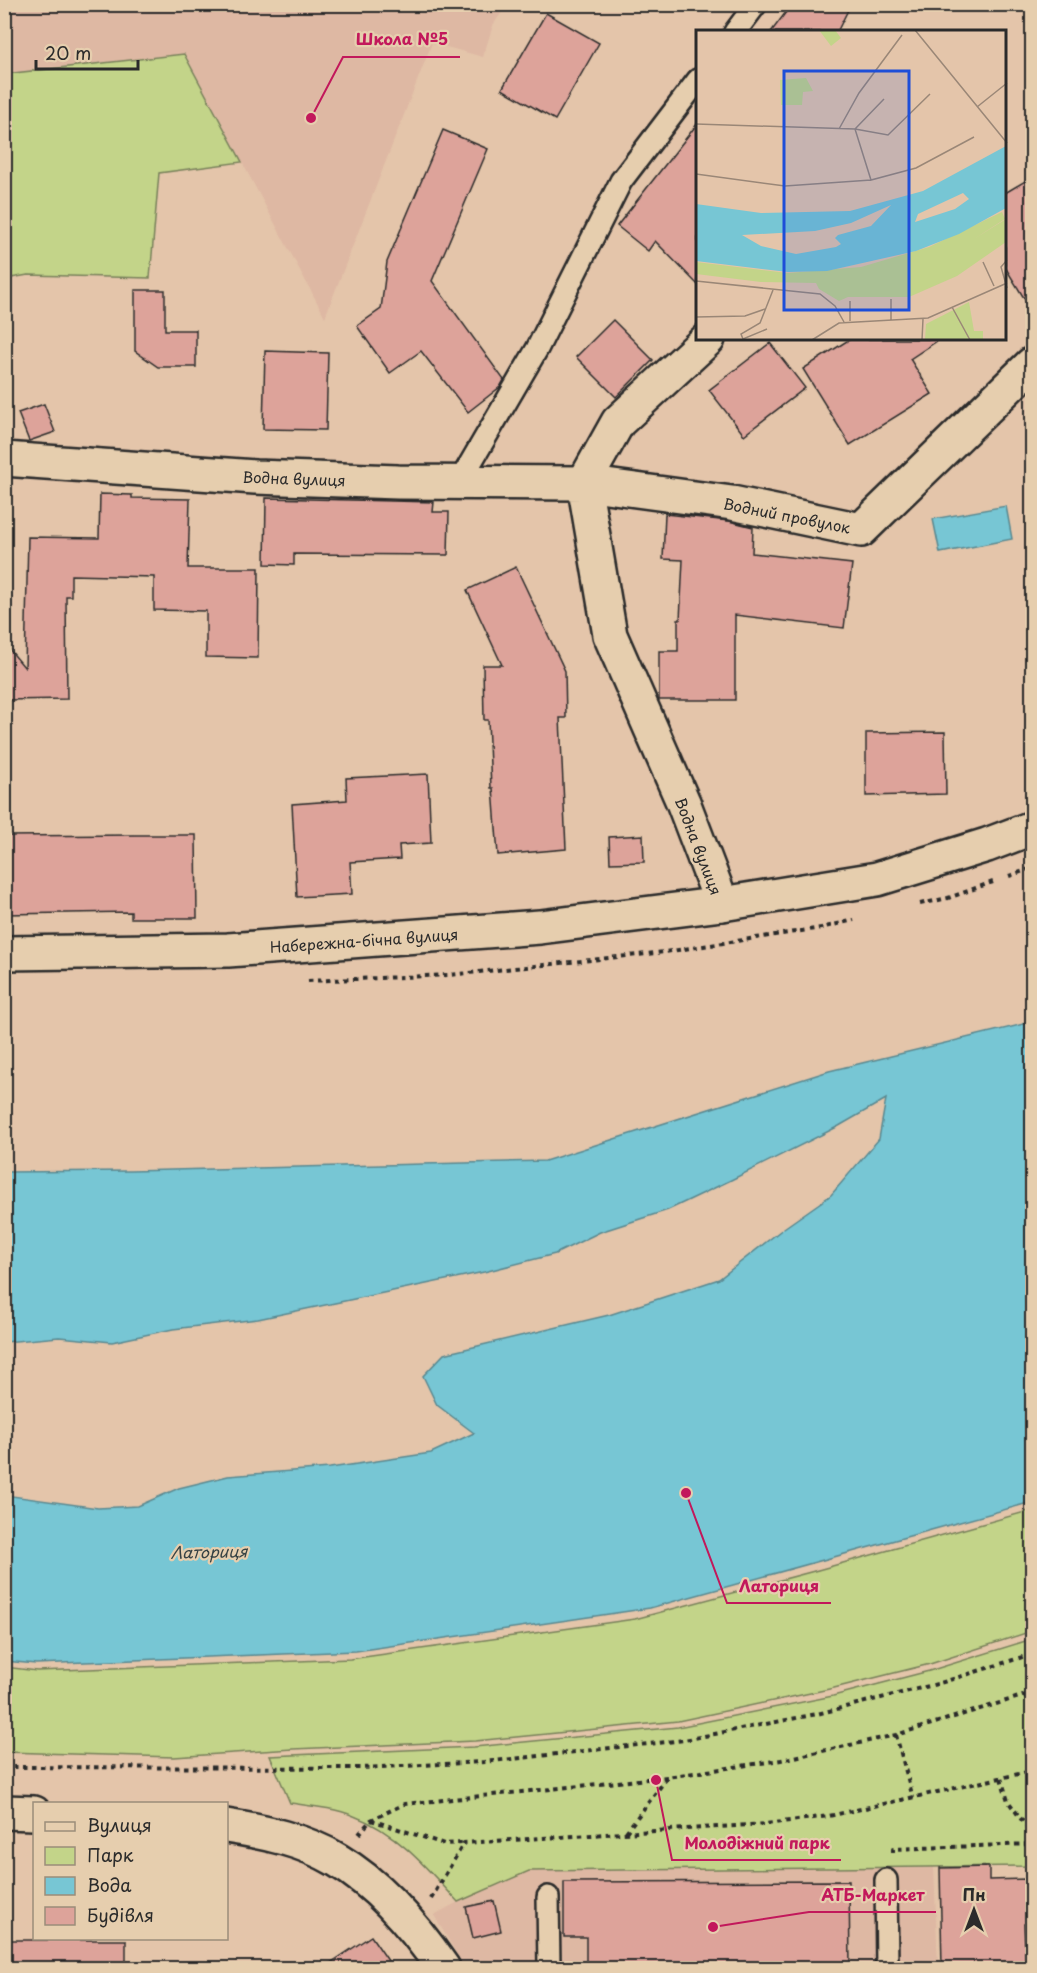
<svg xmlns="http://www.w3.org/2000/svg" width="1037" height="1973" font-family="'Playpen Sans',sans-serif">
	<rect width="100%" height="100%" fill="#e4c5aa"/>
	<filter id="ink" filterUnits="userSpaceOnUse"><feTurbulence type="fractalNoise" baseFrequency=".0167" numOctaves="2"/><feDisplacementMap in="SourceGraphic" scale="12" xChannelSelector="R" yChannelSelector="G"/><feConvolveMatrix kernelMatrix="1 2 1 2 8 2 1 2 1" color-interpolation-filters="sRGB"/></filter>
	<g filter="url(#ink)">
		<g fill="#deb8a3">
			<polygon points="4,5 507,5 493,25 483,57 432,43 325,317 184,54 5,74"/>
			<polygon points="934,1867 938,1968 465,1968 434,1915 458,1902 529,1871"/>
		</g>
		<g fill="#c3d489" stroke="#77805a" stroke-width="1.5">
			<polygon points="184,54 242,162 159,173 150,278 28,275 5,279 5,74"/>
			<polygon points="1032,1510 1032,1631 930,1664 834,1688 678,1721 475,1741 293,1749 174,1757 5,1752 5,1667 37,1671 350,1659 635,1619 818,1570"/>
			<path d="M1032 1639V1866L529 1871 458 1902C428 1869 397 1832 354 1816 334 1808 311 1806 290 1803L270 1756 474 1747 678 1727 833 1696 929 1671Z"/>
		</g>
		<g fill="#77c6d4" stroke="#598890" stroke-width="1.5">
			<polygon points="1006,506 1012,539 940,553 933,519"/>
			<polygon points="1032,1022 1032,1502 650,1608 356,1651 36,1664 5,1661 5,1495 98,1508 138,1506 179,1488 228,1476 330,1468 431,1453 474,1433 437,1405 423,1376 444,1354 609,1315 719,1279 784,1228 831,1195 879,1139 886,1099 839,1126 729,1181 668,1210 600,1232 555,1254 484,1272 258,1319 173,1329 112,1342 59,1337 5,1342 5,1172 131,1171 545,1161 829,1071"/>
		</g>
		<g fill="#dda39a" stroke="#2b2b2b" stroke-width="1.5">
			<polygon points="792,4 851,4 837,32 771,32"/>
			<polygon points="546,13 599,43 555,120 502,89"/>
			<polygon points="698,123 698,285 655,241 648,251 617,226"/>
			<polygon points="443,130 488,149 432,281 504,380 500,387 468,412 421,351 390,373 357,326 381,309 387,262"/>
			<polygon points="1032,177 1032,311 1005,267 1005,193"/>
			<polygon points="135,290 165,290 165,330 196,330 196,367 158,367 135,351"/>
			<polygon points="613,320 653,360 616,397 576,357"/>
			<polygon points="850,339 940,339 910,359 932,394 850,445 803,369"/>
			<polygon points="770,343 805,388 744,435 709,390"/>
			<polygon points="265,351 328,353 326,430 263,429"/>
			<polygon points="44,404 55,432 29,441 18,413"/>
			<polygon points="100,494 132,495 132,498 190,499 188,568 259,568 258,658 206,657 206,611 154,610 154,577 71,575 71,596 66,596 67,699 4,700 4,643 25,668 28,537 99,538"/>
			<polygon points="266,498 434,502 433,512 449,512 448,555 294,554 294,565 265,564"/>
			<polygon points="665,514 729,521 753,527 752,553 852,564 844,628 735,615 735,700 659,700 659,651 678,651 678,620 680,620 683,560 663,559"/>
			<polygon points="516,567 565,671 566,718 560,718 566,849 498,855 493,788 491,788 488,720 484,720 483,665 502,665 467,590"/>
			<polygon points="945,732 946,794 866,796 866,733"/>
			<polygon points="428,774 431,843 399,845 400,859 350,862 352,894 297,897 292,804 347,800 346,778"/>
			<polygon points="136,835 196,835 197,918 131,918 131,912 4,914 4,836"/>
			<polygon points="643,835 644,862 610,863 609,837"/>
			<polygon points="989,1867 989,1880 1027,1879 1028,1924 1024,1924 1026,1968 942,1968 940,1868"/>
			<polygon points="849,1881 850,1968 586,1968 586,1937 564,1937 564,1882"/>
			<polygon points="494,1901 501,1931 473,1938 466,1907"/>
			<polygon points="371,1936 393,1968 323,1968"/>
			<rect x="4" y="1940" width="122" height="28"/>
		</g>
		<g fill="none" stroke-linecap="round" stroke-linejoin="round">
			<defs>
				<g id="service">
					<polyline points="735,32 756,4"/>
					<polyline points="460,481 537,349 621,181 698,80"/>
					<polyline points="886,1880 887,1968"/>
					<polyline points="548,1897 549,1968"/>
				</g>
				<g id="minor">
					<polyline points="708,339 618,422 584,483 732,503 861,530 1032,364"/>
					<polyline points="4,459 255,477 398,482 584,483 610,635 683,802 722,904 877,879 987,845 1032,828"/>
					<polyline points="4,953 228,950 540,927 722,904"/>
				</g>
				<g id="tertiary">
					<polyline points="4,1812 34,1813"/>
					<path d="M226 1826C264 1832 304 1840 337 1860 381 1886 415 1927 443 1968"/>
				</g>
			</defs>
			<use href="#service" stroke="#2b2b2b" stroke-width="26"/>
			<use href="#minor" stroke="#2b2b2b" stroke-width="38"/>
			<use href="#tertiary" stroke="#2b2b2b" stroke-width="38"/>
			<g stroke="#2b2b2b" stroke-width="4" stroke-dasharray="4.5 4.5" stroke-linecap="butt">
				<polyline points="1009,876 1032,868"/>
				<polyline points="920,904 948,898 993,882"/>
				<polyline points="308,981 450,975 665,952 821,928 854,920"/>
				<polyline points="1024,1696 1032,1703"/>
				<polyline points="896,1735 913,1798"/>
				<polyline points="4,1767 361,1768 484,1762 684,1740 817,1714 937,1684 1032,1654"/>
				<polyline points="1001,1778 1008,1801 1032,1834"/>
				<polyline points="371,1820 444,1844 464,1843"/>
				<polyline points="626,1832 667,1778"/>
				<polyline points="359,1834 371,1820 404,1804 667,1777 781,1760 896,1735 1032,1693"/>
				<polyline points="893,1853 893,1849 1032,1844"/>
				<polyline points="431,1899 464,1843 766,1824 829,1816 1032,1771"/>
			</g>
			<use href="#service" stroke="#e6ceae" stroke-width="21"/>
			<use href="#minor" stroke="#e6ceae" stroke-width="33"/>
			<use href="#tertiary" stroke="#e6ceae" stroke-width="33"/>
		</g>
	</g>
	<g text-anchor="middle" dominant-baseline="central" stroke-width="4.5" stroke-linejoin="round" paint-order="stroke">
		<g font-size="15" fill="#2b2b2b" stroke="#e6ceae">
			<text transform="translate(294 478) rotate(2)">Водна вулиця</text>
			<text transform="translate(787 515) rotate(11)">Водний провулок</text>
			<text transform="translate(699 846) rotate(69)">Водна вулиця</text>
			<text transform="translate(364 940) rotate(-4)">Набережна-бічна вулиця</text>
		</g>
		<g font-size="16" font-style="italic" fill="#364244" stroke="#e6ceae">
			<text transform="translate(209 1551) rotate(-1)">Латориця</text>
		</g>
	</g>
	<g transform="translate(696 30)">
		<rect width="310" height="310" fill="#e4c5aa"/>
		<path d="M123 0H139L145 8 135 16ZM110 48 117 61 107 62 106 75H85L84 50ZM306 182 309 189 278 209 310 189V212L261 246 213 267H152L143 271 123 259 120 253 65 252 0 244V232L92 243 165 237 233 217ZM273 272 278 301H287V310H229L230 294Z" fill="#c3d489"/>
		<path d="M310 116V178L263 204 220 221 131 241 92 242 0 231V174L65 183 154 181 227 161ZM267 163 273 169 259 179 219 192 222 184ZM195 175 175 196 142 205 139 208 145 214 140 217 100 224 65 216 46 205 119 201 155 193Z" fill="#77c6d4" fill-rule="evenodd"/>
		<path fill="none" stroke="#9a8777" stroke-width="1.5" d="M219 0 311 113M188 69 159 99 192 105 234 64M281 77 311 53M0 94 159 99 175 150 220 138 278 107M143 99 163 63 206 5M0 144 89 156 175 150M311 230 305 237 311 258M287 232 298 256M0 251 124 264 139 276 148 292M195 269V290M154 271V291M256 277 274 310M0 287 49 286 69 279M71 299 47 309 45 304 64 293 77 260M116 310 143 293 232 288 311 253M226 310 227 289"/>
		<path fill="#1d4ed8" fill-opacity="0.15" stroke="#1d4ed8" stroke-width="3" d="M88 41H213V280H88Z"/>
		<rect width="310" height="310" fill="none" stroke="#2b2b2b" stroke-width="3"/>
	</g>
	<path fill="none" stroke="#c2185b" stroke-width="2" d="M311 118L343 57H460M686 1493L727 1603H831M656 1780L672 1860H841M713 1927L809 1912H936"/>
	<g fill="#c2185b" stroke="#e6ceae" stroke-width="2">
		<circle cx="311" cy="118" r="6"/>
		<circle cx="686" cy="1493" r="6"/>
		<circle cx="656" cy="1780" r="6"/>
		<circle cx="713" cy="1927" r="6"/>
	</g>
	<g font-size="16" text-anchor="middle" font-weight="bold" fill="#c2185b" stroke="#e6ceae" stroke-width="4.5" stroke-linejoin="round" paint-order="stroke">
		<text x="402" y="45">Школа №5</text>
		<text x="779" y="1592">Латориця</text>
		<text x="757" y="1849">Молодіжний парк</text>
		<text x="873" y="1901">АТБ-Маркет</text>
	</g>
	<rect width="1037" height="1973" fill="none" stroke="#e6ceae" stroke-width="24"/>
	<rect x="12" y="12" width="1013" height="1949" fill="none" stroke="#2b2b2b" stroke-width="2" filter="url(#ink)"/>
	<rect x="33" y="1802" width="195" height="138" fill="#e6ceae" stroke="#9b8d7a" stroke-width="1.5"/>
	<rect x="45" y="1822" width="30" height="9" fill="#e6ceae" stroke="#9b8d7a" stroke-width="1.5"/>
	<text x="87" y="1832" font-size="18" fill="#2b2b2b">Вулиця</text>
	<rect x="45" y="1847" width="30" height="18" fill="#c3d489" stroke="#9b8d7a" stroke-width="1.5"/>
	<text x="87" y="1862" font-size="18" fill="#2b2b2b">Парк</text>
	<rect x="45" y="1877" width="30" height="18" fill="#77c6d4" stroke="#9b8d7a" stroke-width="1.5"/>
	<text x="87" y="1892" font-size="18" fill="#2b2b2b">Вода</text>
	<rect x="45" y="1907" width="30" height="18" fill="#dda39a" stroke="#9b8d7a" stroke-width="1.5"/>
	<text x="87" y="1922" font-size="18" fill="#2b2b2b">Будівля</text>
	<g transform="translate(974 1910)" stroke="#e6ceae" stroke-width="4.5" paint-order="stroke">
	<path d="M0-4.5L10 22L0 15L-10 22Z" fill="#2b2b2b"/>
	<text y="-9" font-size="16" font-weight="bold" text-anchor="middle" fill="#2b2b2b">Пн</text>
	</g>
	<path d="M36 60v9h102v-9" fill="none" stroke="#2b2b2b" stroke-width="3"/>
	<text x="45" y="60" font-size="18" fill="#2b2b2b" stroke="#e6ceae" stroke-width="4.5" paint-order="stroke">20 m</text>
</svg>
